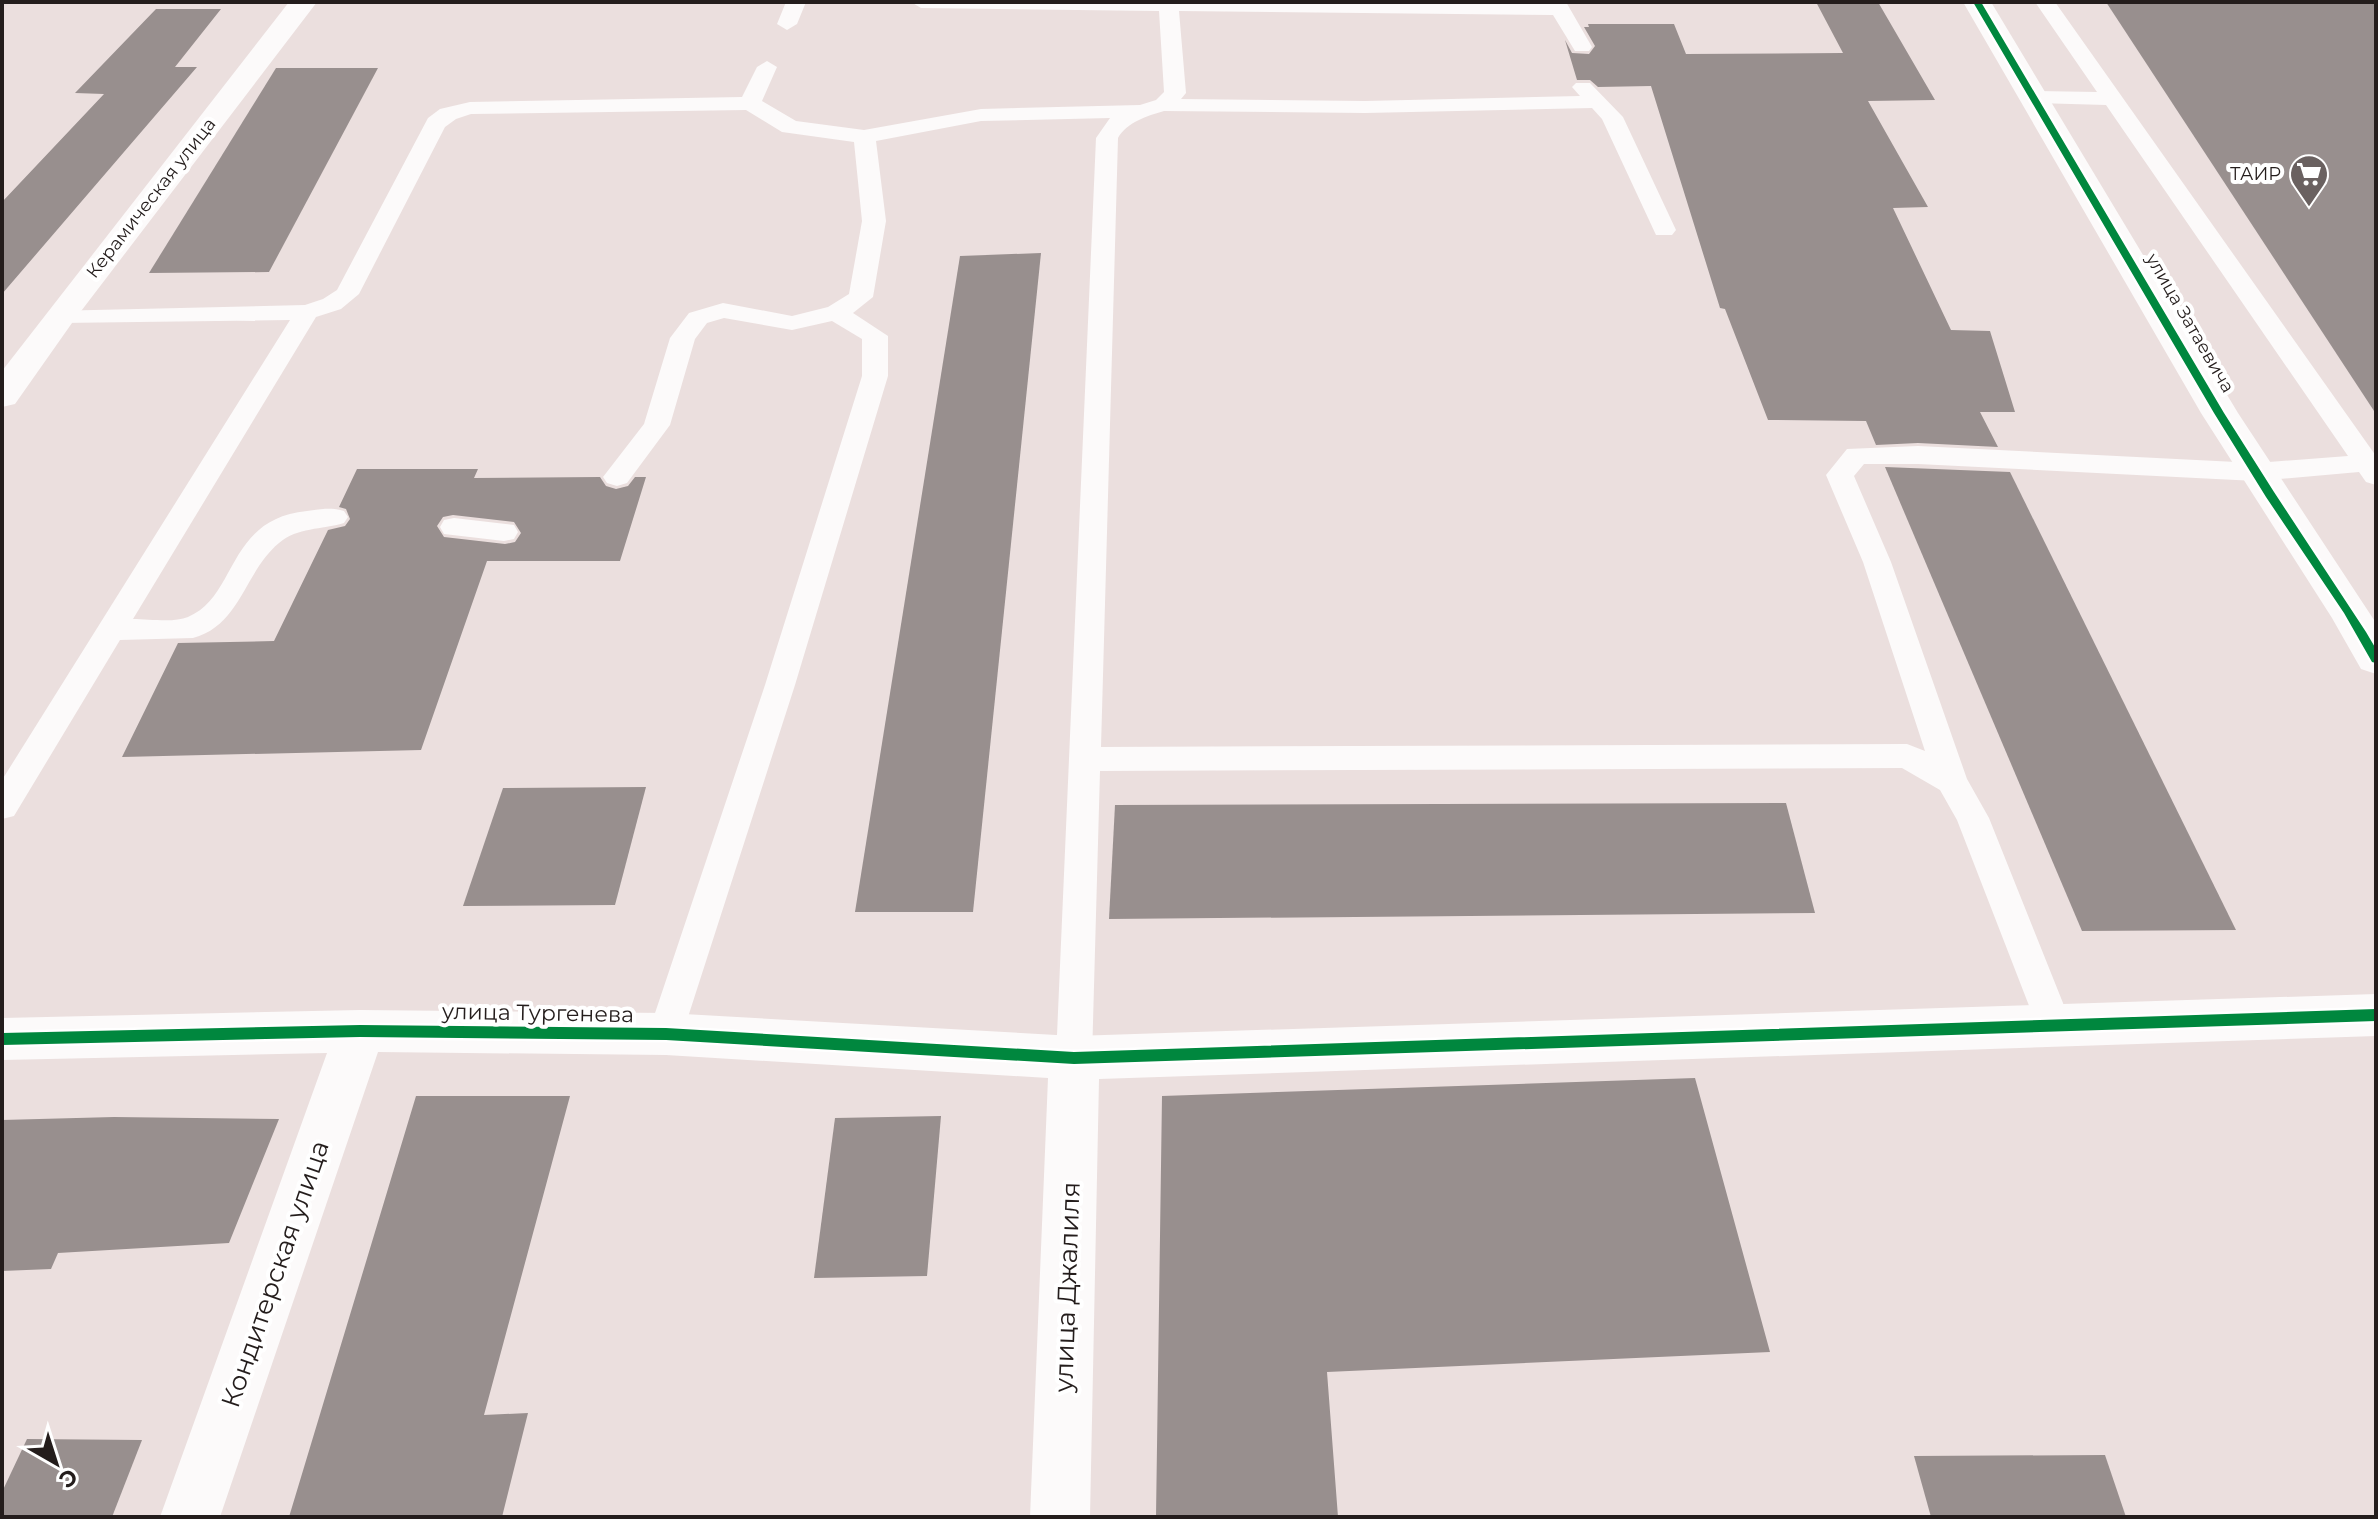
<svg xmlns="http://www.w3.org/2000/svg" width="2378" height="1519" font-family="Montserrat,sans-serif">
	<rect width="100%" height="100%" fill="#ebdfde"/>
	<g fill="#988f8e" fill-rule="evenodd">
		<polygon points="1816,2 1878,2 1935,100 1868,101 1928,207 1893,208 1951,330 1990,331 2015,412 1980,412 1998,447 1918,443 1876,445 1866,421 1768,420 1725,309 1720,308 1651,86 1598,87 1590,80 1577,80 1565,40 1572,53 1589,54 1595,46 1584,27 1589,27 1588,24 1674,24 1686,54 1843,53"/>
		<polygon points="2106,2 2376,2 2376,414"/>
		<polygon points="156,9 221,9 175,67 197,67 2,294 2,202 104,94 75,93"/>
		<polygon points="276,68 378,68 269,272 149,273"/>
		<polygon points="1041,253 973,912 855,912 960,256"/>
		<polygon points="1885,467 2010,472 2236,930 2082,931"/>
		<path d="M357 469H478L474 478 600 477 606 486 616 489 628 486 635 477H646L620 561H487L421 750 122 757 178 643 274 641 328 530 345 526 350 519 346 509 339 507ZM453 515 514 522 521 533 515 542 505 544 444 537 437 526 443 517Z"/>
		<polygon points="646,787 615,905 463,906 503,788"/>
		<polygon points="1786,803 1815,913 1109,919 1115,805"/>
		<polygon points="1695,1078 1770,1352 1327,1372 1338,1517 1156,1517 1162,1096"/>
		<polygon points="416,1096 570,1096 484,1415 528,1413 502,1517 289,1517"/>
		<polygon points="941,1116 927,1276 814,1278 835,1118"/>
		<polygon points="114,1117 279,1119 229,1243 58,1253 51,1269 2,1271 2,1120"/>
		<polygon points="27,1439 142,1440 112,1517 2,1517 2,1492"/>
		<polygon points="2105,1455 2126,1517 1931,1517 1914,1456"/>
	</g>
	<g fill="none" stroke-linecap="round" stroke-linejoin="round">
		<g fill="#fcfafa" fill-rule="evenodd">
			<polygon points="786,2 806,2 797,24 787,30 777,24"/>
			<path d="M911 2H1566L1592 47 1589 51H1575L1553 15 1179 11 1186 93 1181 99 1365 101 1580 96 1572 87 1576 83H1590L1623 117 1676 230 1672 235H1656L1602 119 1592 108 1365 113 1164 111C1147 116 1127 122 1118 138L1101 747 1907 744 1925 751 1863 562 1826 475 1847 449 1918 446 2256 463 2348 456 2106 105 2036 103 2025 97 2036 91 2097 92 2035 2H2055L2376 456V485L2366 482 2359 472 2256 481 1918 464H1864L1854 476 1891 562 1967 779 1989 818 2071 1023 2066 1034 2053 1038 2040 1034 1957 820 1940 790 1902 768 1100 771 1092 1058 1087 1069 1074 1074 1061 1069 1056 1058 1096 138 1110 118 981 121 876 141 886 221 873 297 853 313 888 336V376L795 685 679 1045 666 1049 653 1045 648 1034 765 685 862 376V339L832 321 792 330 724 318 707 323 695 339 670 425 627 483 617 486 607 483 603 477 644 424 670 338 689 313 723 303 792 316 828 307 849 294 862 221 854 142 782 132 746 110 471 114 456 119 445 127 359 294 341 309 316 317 133 619C149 619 174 623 188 617 238 596 226 519 307 511 320 509 332 507 344 511L348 517 344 523C321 530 298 527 279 543 244 572 241 625 193 638L120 640 14 816 2 819V780L290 320 60 323 51 321 48 316 51 311 305 305 323 299 337 290 428 118 440 109 470 102 742 97 757 67 767 61 777 67 762 101 796 121 864 130 981 109 1140 105 1156 100 1164 92 1159 11 921 8Z"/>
			<polygon points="454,518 514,525 518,532 514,539 504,541 444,534 440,527 444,520"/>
		</g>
		<polygon fill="#fcfafa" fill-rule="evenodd" points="2376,994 2376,1036 1099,1079 1090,1517 1030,1517 1048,1078 666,1055 378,1052 220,1517 160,1517 327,1053 2,1060 2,1018 360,1010 666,1013 1074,1036"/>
		<g fill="#fcfafa" fill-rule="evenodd">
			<polygon points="289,2 317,2 72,323 15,404 2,407 2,371"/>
			<polygon points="1963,2 1991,2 2238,413 2376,623 2376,674 2361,669 2332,618 2201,413"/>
		</g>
		<defs>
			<g id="cycleway">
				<polygon points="1973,2 1981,2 2224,413 2274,492 2366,632 2376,649 2376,663 2372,662 2344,613 2266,497 2214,413"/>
				<polygon points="2376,1009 2376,1021 1074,1064 666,1040 360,1037 2,1045 2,1033 360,1025 666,1028 1074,1052"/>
			</g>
		</defs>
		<use href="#cycleway" stroke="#fff" stroke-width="5"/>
		<use href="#cycleway" fill="#00873e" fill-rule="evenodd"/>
	</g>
	<defs>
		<symbol id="supermarket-pin" viewBox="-11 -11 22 30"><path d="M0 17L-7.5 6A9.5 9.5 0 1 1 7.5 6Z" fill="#6a6160" stroke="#fff"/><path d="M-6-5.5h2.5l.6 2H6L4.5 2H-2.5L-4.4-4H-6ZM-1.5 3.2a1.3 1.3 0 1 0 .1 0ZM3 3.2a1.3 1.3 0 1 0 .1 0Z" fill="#fff"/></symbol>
	</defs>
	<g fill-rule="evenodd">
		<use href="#supermarket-pin" x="2287" y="152" width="44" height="60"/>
	</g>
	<g text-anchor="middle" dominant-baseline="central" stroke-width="8" stroke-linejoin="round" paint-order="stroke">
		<g font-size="18" fill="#241d1c" stroke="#fff" text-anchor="end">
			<text x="2281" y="174">ТАИР</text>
		</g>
		<g font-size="18" fill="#241d1c" stroke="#fff">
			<text transform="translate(151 198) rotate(-52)">Керамическая улица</text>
			<text transform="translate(2190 323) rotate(60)">улица Затаевича</text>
		</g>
		<g font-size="22" fill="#241d1c" stroke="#fff">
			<text transform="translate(538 1013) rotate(1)">улица Тургенева</text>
		</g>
		<g font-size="26" fill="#241d1c" stroke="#fff">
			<text transform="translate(275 1274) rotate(-71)">Кондитерская улица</text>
			<text transform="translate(1067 1287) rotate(-88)">улица Джалиля</text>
		</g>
	</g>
	<rect width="2378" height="1519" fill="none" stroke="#241d1c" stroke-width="8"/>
	<g transform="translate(56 1463) rotate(141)" stroke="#ffffff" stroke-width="6" paint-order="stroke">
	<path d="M0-6L14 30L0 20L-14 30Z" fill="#241d1c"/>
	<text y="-12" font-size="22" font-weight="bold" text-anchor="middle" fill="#241d1c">С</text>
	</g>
</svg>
